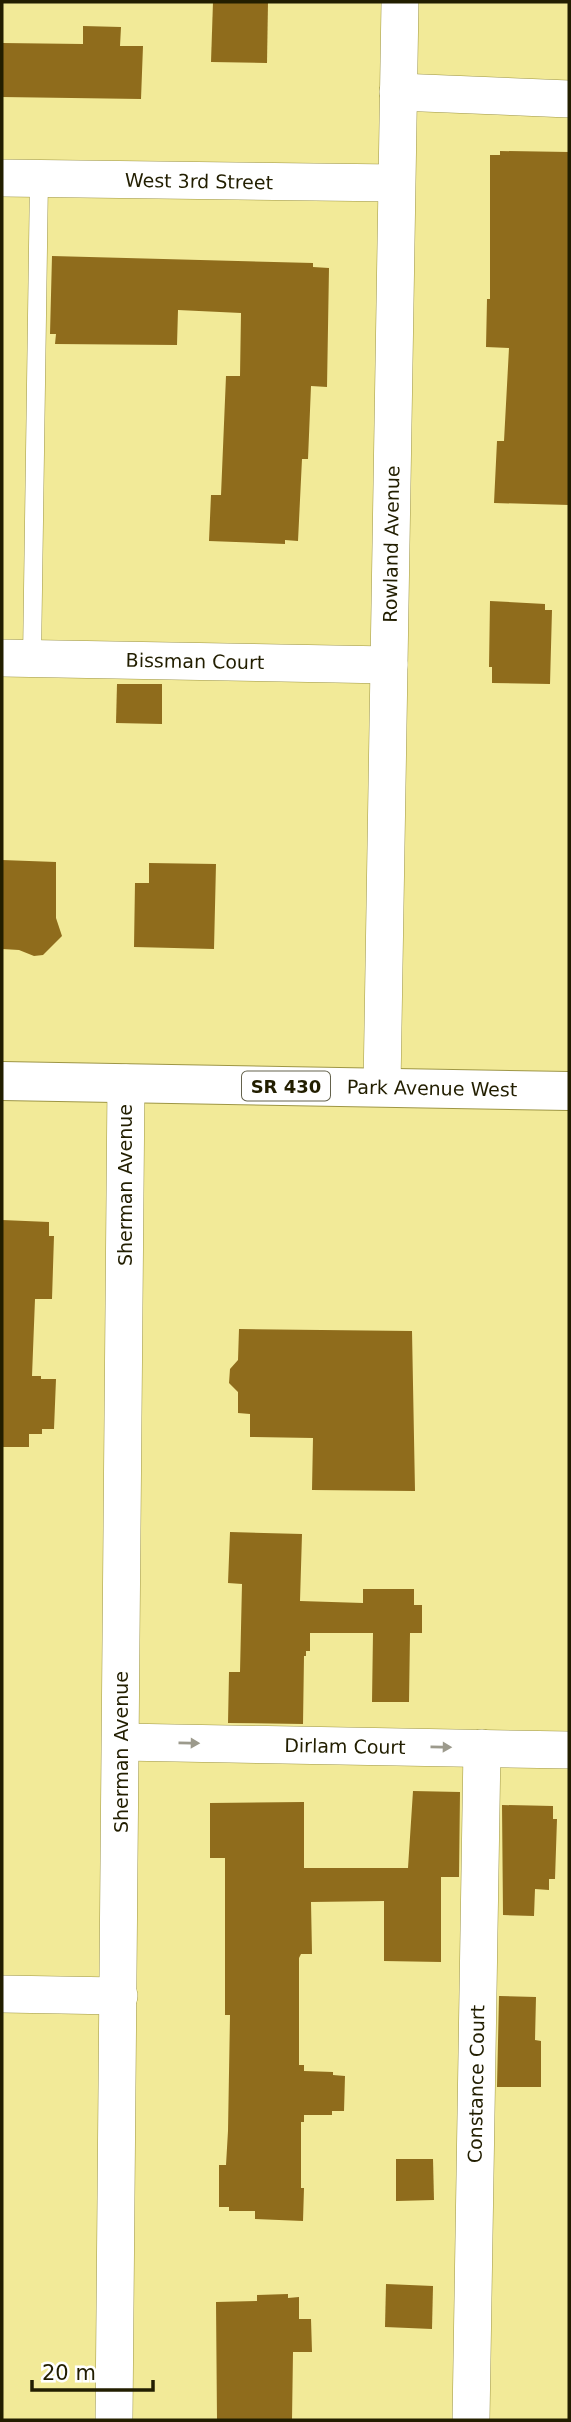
<svg xmlns="http://www.w3.org/2000/svg" width="571" height="2422" font-family="'DejaVu Sans',sans-serif">
	<rect width="100%" height="100%" fill="#f2ea98"/>
	<g fill="#8f6c1c">
		<polygon points="213,2 268,2 267,63 211,62"/>
		<polygon points="83,26 121,27 120,46 143,46 141,99 2,97 2,43 83,44"/>
		<polygon points="500,151 569,152 569,505 494,503 497,441 504,441 509,348 486,347 487,299 490,299 490,155 500,155"/>
		<polygon points="52,256 313,263 313,267 329,268 327,387 311,386 308,459 302,459 298,541 285,540 285,544 209,541 211,495 221,495 226,376 240,376 241,313 178,310 177,345 55,344 56,334 50,334"/>
		<polygon points="490,601 545,604 545,610 552,610 550,684 492,683 492,667 489,667"/>
		<polygon points="117,684 162,684 162,724 116,723"/>
		<polygon points="2,860 56,862 56,918 62,936 43,955 34,956 19,950 2,949"/>
		<polygon points="149,863 216,864 214,949 134,947 135,883 149,883"/>
		<polygon points="2,1220 49,1222 49,1236 54,1236 52,1299 35,1299 32,1376 41,1376 41,1379 56,1379 54,1429 42,1429 42,1434 29,1434 29,1447 2,1447"/>
		<polygon points="239,1329 412,1331 415,1491 312,1490 313,1438 250,1437 250,1414 238,1413 238,1392 229,1383 230,1369 238,1360"/>
		<polygon points="230,1532 302,1534 300,1601 363,1603 363,1589 414,1589 414,1605 422,1605 422,1633 410,1633 409,1702 372,1702 373,1633 310,1633 310,1651 306,1651 306,1656 304,1656 303,1724 228,1723 229,1672 240,1672 242,1584 228,1583"/>
		<polygon points="413,1791 460,1792 459,1877 441,1877 441,1962 384,1961 384,1901 311,1902 312,1954 301,1954 299,1958 299,2065 304,2065 304,2071 333,2072 333,2075 345,2076 344,2111 332,2111 332,2115 304,2115 304,2122 301,2122 301,2188 304,2188 303,2221 255,2219 255,2211 229,2211 229,2207 219,2207 219,2165 226,2165 228,2131 230,2015 225,2015 225,1858 210,1858 210,1803 304,1802 304,1868 408,1868"/>
		<polygon points="502,1805 553,1806 553,1819 557,1819 555,1879 549,1879 549,1890 535,1889 534,1916 503,1915"/>
		<polygon points="499,1996 536,1997 535,2040 541,2041 541,2087 497,2087"/>
		<polygon points="396,2159 433,2159 434,2200 396,2201"/>
		<polygon points="386,2284 433,2286 432,2329 385,2327"/>
		<polygon points="288,2294 288,2298 299,2297 299,2319 311,2319 312,2352 293,2352 292,2420 217,2420 216,2302 257,2301 257,2295"/>
	</g>
	<g fill="none" stroke-linecap="round" stroke-linejoin="round">
		<defs>
			<polyline id="service" points="32,658 39,179"/>
			<g id="minor">
				<polyline points="398,92 569,99"/>
				<polyline points="2,178 396,183"/>
				<polyline points="2,658 389,665"/>
				<polyline points="382,1087 400,2"/>
				<polyline points="121,1742 569,1750"/>
				<polyline points="2,1994 119,1996"/>
				<polyline points="114,2420 126,1083"/>
				<polyline points="471,2420 482,1748"/>
			</g>
			<polyline id="primary" points="2,1081 569,1091"/>
		</defs>
		<use href="#service" stroke="#9e9645" stroke-width="19"/>
		<use href="#minor" stroke="#9e9645" stroke-width="38"/>
		<use href="#primary" stroke="#9e9645" stroke-width="40"/>
		<use href="#service" stroke="#fff" stroke-width="18"/>
		<use href="#minor" stroke="#fff" stroke-width="37"/>
		<use href="#primary" stroke="#fff" stroke-width="38"/>
	</g>
	<defs><path id="oneway-solid" d="M-6-.8H1V-3.2L6.5 0L1 3.2V.8H-6Z" transform="scale(1.75)"/></defs>
	<g fill="#9c9a8c">
		<use href="#oneway-solid" transform="translate(189 1743) rotate(1)"/>
		<use href="#oneway-solid" transform="translate(441 1747) rotate(1)"/>
	</g>
	<g text-anchor="middle" dominant-baseline="central" stroke-width="7" stroke-linejoin="round" paint-order="stroke">
		<rect fill="#fff" stroke="#64624c" stroke-width="2" x="242" y="1071.5" width="88" height="29" rx="5"/>
		<g font-size="18" font-weight="bold" fill="#221e00">
			<text x="286" y="1086">SR 430</text>
		</g>
		<g font-size="19" fill="#221e00" stroke="#fff">
			<text transform="translate(199 181) rotate(1)">West 3rd Street</text>
			<text transform="translate(391 544) rotate(-89)">Rowland Avenue</text>
			<text transform="translate(195 661) rotate(1)">Bissman Court</text>
			<text transform="translate(432 1088) rotate(1)">Park Avenue West</text>
			<text transform="translate(125 1185) rotate(-90)">Sherman Avenue</text>
			<text transform="translate(345 1746) rotate(1)">Dirlam Court</text>
			<text transform="translate(121 1752) rotate(-90)">Sherman Avenue</text>
			<text transform="translate(476 2084) rotate(-89)">Constance Court</text>
		</g>
	</g>
	<rect width="571" height="2422" fill="none" stroke="#221e00" stroke-width="7"/>
	<path d="M32 2380v10h121v-10" fill="none" stroke="#221e00" stroke-width="3.5"/>
	<text x="42" y="2380" font-size="21" fill="#221e00" stroke="#ffffff" stroke-width="5" paint-order="stroke">20 m</text>
</svg>
